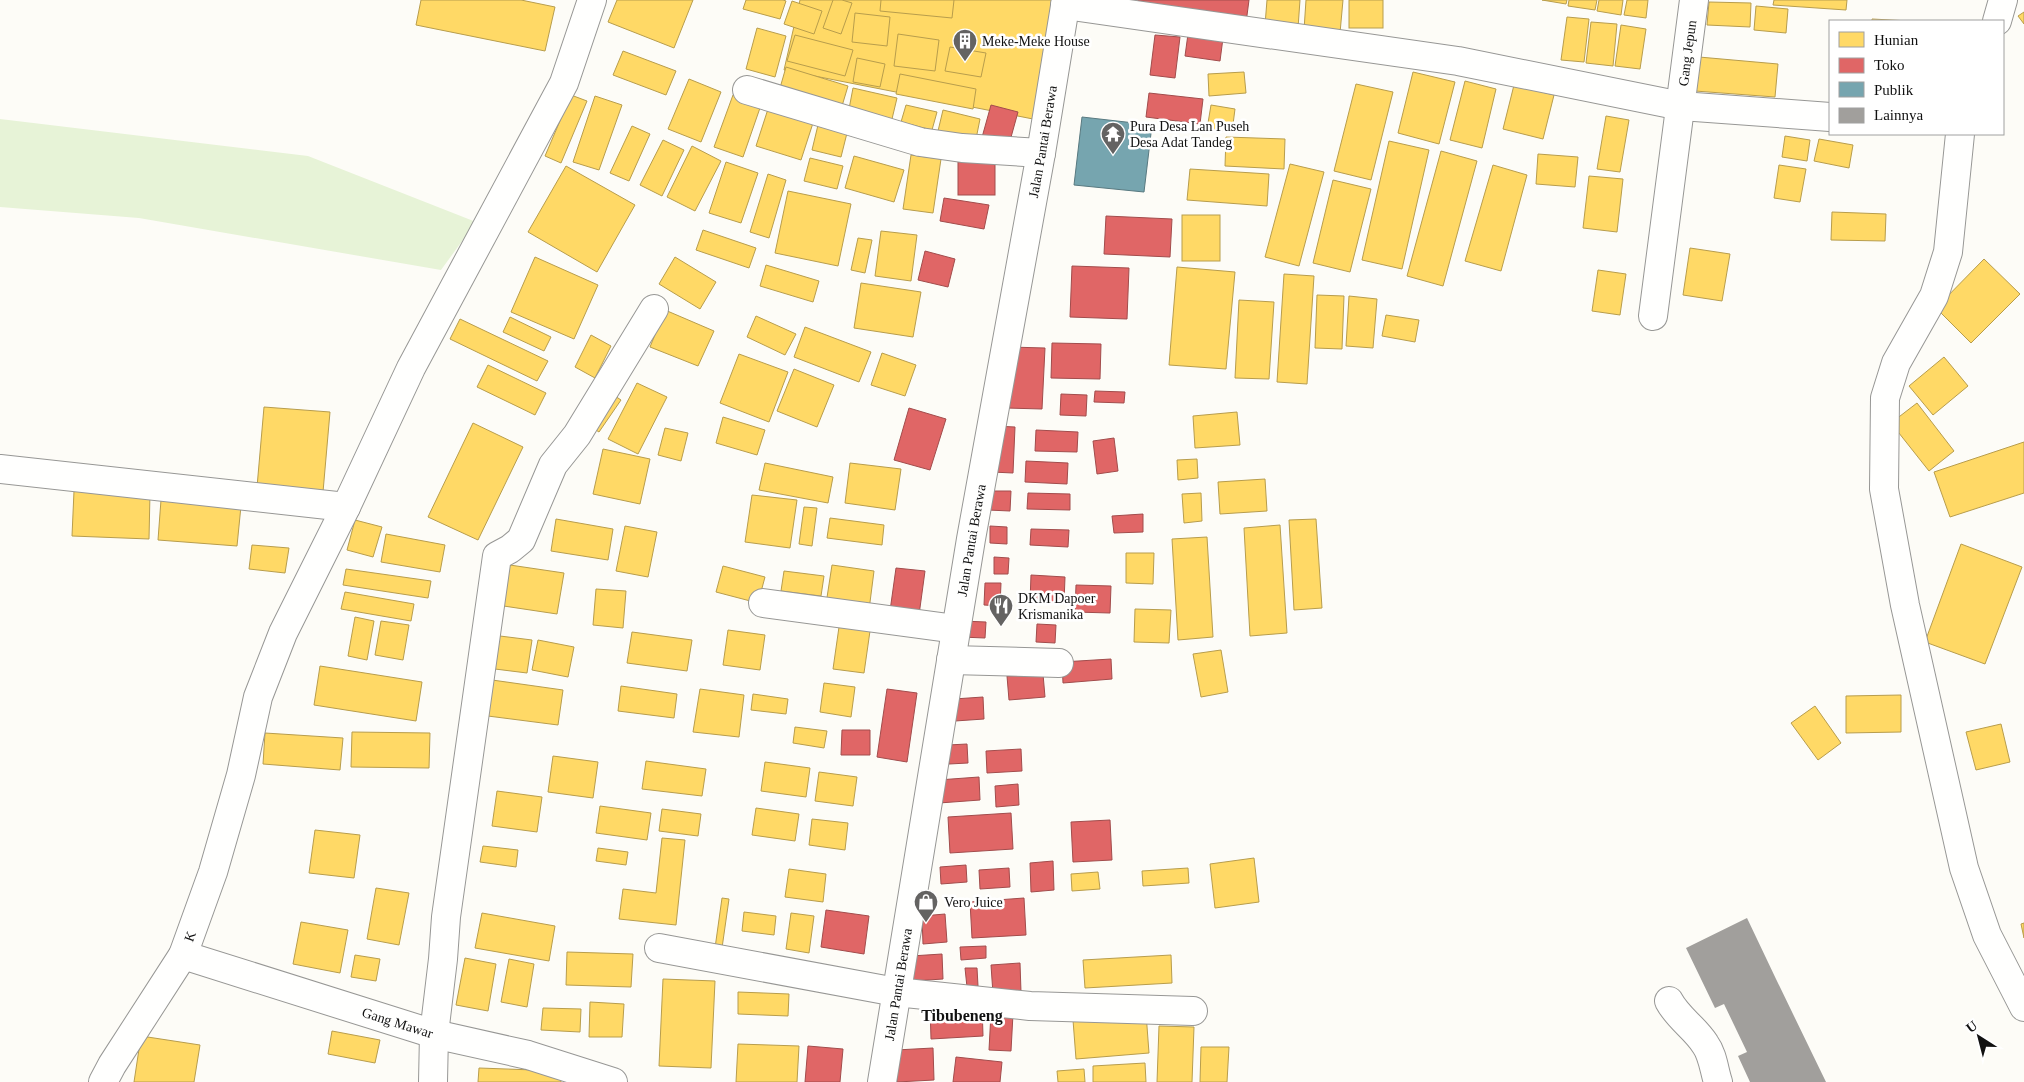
<svg xmlns="http://www.w3.org/2000/svg" width="2024" height="1082" font-family="Georgia,serif">
	<rect width="100%" height="100%" fill="#fdfcf7"/>
	<polygon fill="#e7f3d7" points="0,119 308,156 476,222 441,270 139,218 0,207"/>
	<g fill="#ffd966" stroke="#b89d4c">
		<polygon points="421,0 521,0 555,7 545,51 416,25"/>
		<polygon points="617,0 693,0 674,48 608,22"/>
		<polygon points="746,0 783,0 786,1 780,19 743,9"/>
		<polygon points="800,0 1064,0 1033,119 784,70"/>
		<polygon points="833,0 842,0 852,3 841,34 823,28"/>
		<polygon points="881,0 954,0 952,18 880,11"/>
		<polygon points="1267,0 1300,0 1298,28 1265,25"/>
		<polygon points="1306,0 1343,0 1340,33 1304,30"/>
		<rect x="1349" y="0" width="34" height="28"/>
		<polygon points="1542,0 1567,0 1566,4"/>
		<polygon points="1569,0 1597,0 1595,10 1568,6"/>
		<polygon points="1599,0 1623,0 1621,15 1597,11"/>
		<polygon points="1627,0 1648,0 1646,18 1624,15"/>
		<polygon points="1774,0 1847,0 1846,10 1773,5"/>
		<polygon points="792,1 822,11 814,34 784,24"/>
		<polygon points="1709,2 1751,3 1750,27 1707,25"/>
		<polygon points="1756,6 1788,9 1786,33 1754,30"/>
		<polygon points="2024,12 2024,24 2018,16"/>
		<polygon points="855,13 890,17 887,46 852,42"/>
		<polygon points="1567,17 1589,19 1584,62 1561,60"/>
		<polygon points="1872,19 1910,21 1872,21"/>
		<polygon points="1591,22 1617,24 1613,66 1586,63"/>
		<polygon points="1621,25 1646,29 1640,69 1615,66"/>
		<polygon points="757,28 786,36 775,77 746,69"/>
		<polygon points="898,34 939,40 935,71 894,66"/>
		<polygon points="795,35 853,50 845,76 787,61"/>
		<polygon points="950,47 986,53 981,77 945,71"/>
		<polygon points="623,51 676,71 666,95 613,75"/>
		<polygon points="1699,57 1778,64 1775,97 1695,91"/>
		<polygon points="857,58 885,64 880,87 853,82"/>
		<polygon points="786,67 848,86 842,106 780,88"/>
		<polygon points="1244,72 1246,93 1209,96 1208,74"/>
		<polygon points="1413,72 1455,82 1439,144 1398,133"/>
		<polygon points="900,74 976,89 973,109 896,94"/>
		<polygon points="689,79 721,92 701,142 668,129"/>
		<polygon points="1465,81 1496,89 1482,148 1450,140"/>
		<polygon points="1356,84 1393,92 1371,180 1334,171"/>
		<polygon points="1514,85 1554,95 1543,139 1503,129"/>
		<polygon points="853,88 897,98 892,119 849,109"/>
		<polygon points="571,95 587,101 561,163 545,156"/>
		<polygon points="733,95 761,105 743,157 714,147"/>
		<polygon points="595,96 622,105 599,170 573,162"/>
		<polygon points="906,105 937,112 932,130 901,122"/>
		<polygon points="1211,105 1235,109 1232,132 1207,129"/>
		<polygon points="768,109 813,123 801,160 756,146"/>
		<polygon points="943,110 980,119 976,139 938,131"/>
		<polygon points="1606,116 1629,120 1620,172 1597,169"/>
		<polygon points="818,125 847,133 841,157 812,150"/>
		<polygon points="632,126 650,134 629,181 610,173"/>
		<polygon points="1785,136 1810,140 1807,161 1782,157"/>
		<polygon points="1226,137 1285,139 1284,169 1225,166"/>
		<polygon points="1819,139 1853,145 1849,168 1814,161"/>
		<polygon points="663,140 684,150 662,196 640,185"/>
		<polygon points="1389,141 1429,150 1402,269 1362,260"/>
		<polygon points="692,146 721,161 695,211 667,197"/>
		<polygon points="1441,151 1477,161 1443,286 1407,276"/>
		<polygon points="1538,154 1578,157 1575,187 1536,184"/>
		<polygon points="911,155 941,159 933,213 903,209"/>
		<polygon points="854,156 904,170 894,202 845,188"/>
		<polygon points="810,158 843,166 837,189 804,181"/>
		<polygon points="726,162 758,173 741,223 709,213"/>
		<polygon points="1290,164 1324,172 1299,266 1265,257"/>
		<polygon points="1493,165 1527,175 1501,271 1465,261"/>
		<polygon points="1779,165 1806,169 1800,202 1774,198"/>
		<polygon points="566,166 635,205 597,272 528,232"/>
		<polygon points="1190,169 1269,174 1267,206 1187,200"/>
		<polygon points="768,174 786,180 769,238 750,232"/>
		<polygon points="1589,176 1623,179 1617,232 1583,228"/>
		<polygon points="1333,180 1371,189 1350,272 1313,263"/>
		<polygon points="788,191 851,204 838,266 775,253"/>
		<polygon points="1832,212 1886,214 1885,241 1831,240"/>
		<rect x="1182" y="215" width="38" height="46"/>
		<polygon points="703,230 756,248 749,268 696,250"/>
		<polygon points="881,231 917,235 911,281 875,276"/>
		<polygon points="858,238 872,240 865,273 851,270"/>
		<polygon points="1690,248 1730,254 1722,301 1683,295"/>
		<polygon points="535,257 598,285 574,339 511,312"/>
		<polygon points="675,257 716,282 700,309 659,284"/>
		<polygon points="1984,259 2020,294 1971,343 1936,308"/>
		<polygon points="766,265 819,281 813,302 760,286"/>
		<polygon points="1177,267 1235,272 1226,369 1169,365"/>
		<polygon points="1598,270 1626,274 1620,315 1592,311"/>
		<polygon points="1284,274 1314,276 1307,384 1277,382"/>
		<polygon points="861,283 921,292 913,337 854,328"/>
		<polygon points="1317,295 1344,296 1342,349 1315,348"/>
		<polygon points="1349,296 1377,299 1373,348 1346,346"/>
		<polygon points="1239,300 1274,302 1269,379 1235,378"/>
		<polygon points="665,310 714,331 698,366 650,347"/>
		<polygon points="1386,315 1419,320 1415,342 1382,336"/>
		<polygon points="756,316 796,334 785,355 747,337"/>
		<polygon points="510,317 551,337 544,351 503,332"/>
		<polygon points="460,319 548,361 537,381 450,339"/>
		<polygon points="805,327 871,352 859,382 794,357"/>
		<polygon points="591,335 611,346 595,378 575,367"/>
		<polygon points="882,353 916,365 905,396 871,385"/>
		<polygon points="739,354 788,372 769,422 720,403"/>
		<polygon points="1944,357 1968,386 1933,415 1909,386"/>
		<polygon points="488,365 546,393 535,415 477,387"/>
		<polygon points="794,369 834,385 817,427 777,411"/>
		<polygon points="637,383 667,397 638,454 608,439"/>
		<polygon points="609,392 621,400 599,432 588,425"/>
		<polygon points="1917,403 1954,451 1929,471 1891,423"/>
		<polygon points="264,407 330,412 323,492 257,487"/>
		<polygon points="1237,412 1240,445 1195,448 1193,416"/>
		<polygon points="723,417 765,430 757,455 716,443"/>
		<polygon points="473,423 523,447 478,540 428,517"/>
		<polygon points="665,428 688,433 681,461 658,455"/>
		<polygon points="2024,442 2024,493 1950,517 1934,472"/>
		<polygon points="603,449 650,459 640,504 593,494"/>
		<polygon points="1197,459 1198,478 1178,480 1177,460"/>
		<polygon points="765,463 833,477 828,503 759,490"/>
		<polygon points="850,463 901,469 895,510 845,503"/>
		<polygon points="1265,479 1267,511 1220,514 1218,482"/>
		<polygon points="74,491 150,493 149,539 72,536"/>
		<polygon points="1201,493 1202,521 1184,523 1182,494"/>
		<polygon points="752,495 797,500 790,548 745,542"/>
		<polygon points="161,500 241,506 237,546 158,540"/>
		<polygon points="804,507 817,508 812,546 799,544"/>
		<polygon points="830,518 884,525 882,545 827,538"/>
		<polygon points="556,519 613,529 608,560 551,551"/>
		<polygon points="1316,519 1322,608 1294,610 1289,520"/>
		<polygon points="355,520 382,527 373,557 347,550"/>
		<polygon points="1280,525 1287,633 1250,636 1244,528"/>
		<polygon points="625,526 657,532 648,577 616,571"/>
		<polygon points="386,534 445,545 440,572 381,562"/>
		<polygon points="1207,537 1213,637 1178,640 1172,539"/>
		<polygon points="1961,544 2022,567 1985,664 1925,642"/>
		<polygon points="252,545 289,548 285,573 249,569"/>
		<polygon points="1126,553 1154,553 1153,584 1126,583"/>
		<polygon points="503,564 564,573 557,614 497,605"/>
		<polygon points="832,565 874,571 869,610 826,604"/>
		<polygon points="723,566 765,577 758,603 716,592"/>
		<polygon points="346,569 431,581 428,598 343,585"/>
		<polygon points="784,571 824,576 821,596 781,591"/>
		<polygon points="596,589 626,591 623,628 593,625"/>
		<polygon points="345,592 414,604 411,621 341,609"/>
		<polygon points="1135,609 1171,610 1169,643 1134,642"/>
		<polygon points="355,617 374,621 367,660 348,656"/>
		<polygon points="381,621 409,625 403,660 375,655"/>
		<polygon points="839,627 870,631 864,673 833,669"/>
		<polygon points="728,630 765,635 760,670 723,665"/>
		<polygon points="632,632 692,640 687,671 627,663"/>
		<polygon points="492,635 532,640 527,673 487,668"/>
		<polygon points="538,640 574,647 568,677 532,670"/>
		<polygon points="1221,650 1228,692 1201,697 1193,654"/>
		<polygon points="320,666 422,682 416,721 314,705"/>
		<polygon points="485,679 563,690 558,725 480,715"/>
		<polygon points="824,683 855,687 851,717 820,712"/>
		<polygon points="621,686 677,694 674,718 618,711"/>
		<polygon points="700,689 744,695 739,737 693,732"/>
		<polygon points="753,694 788,699 786,714 751,710"/>
		<polygon points="1901,695 1901,732 1846,733 1846,696"/>
		<polygon points="1815,706 1841,743 1818,760 1791,723"/>
		<polygon points="2001,724 2010,762 1976,770 1966,732"/>
		<polygon points="795,727 827,731 824,748 793,743"/>
		<polygon points="352,732 430,733 429,768 351,767"/>
		<polygon points="265,733 343,738 340,770 263,764"/>
		<polygon points="553,756 598,762 593,798 548,792"/>
		<polygon points="646,761 706,769 702,796 642,789"/>
		<polygon points="765,762 810,768 806,797 761,791"/>
		<polygon points="819,772 857,777 853,806 815,801"/>
		<polygon points="497,791 542,797 537,832 492,826"/>
		<polygon points="600,806 651,813 647,840 596,833"/>
		<polygon points="756,808 799,814 795,841 752,835"/>
		<polygon points="662,809 701,814 698,836 659,831"/>
		<polygon points="812,819 848,823 845,850 809,845"/>
		<polygon points="315,830 360,835 354,878 309,873"/>
		<polygon points="662,838 685,840 676,925 619,919 623,889 656,893"/>
		<polygon points="483,846 518,850 516,867 480,862"/>
		<polygon points="598,848 628,852 626,865 596,861"/>
		<polygon points="1254,858 1259,902 1215,908 1210,864"/>
		<polygon points="1188,868 1189,883 1143,886 1142,871"/>
		<polygon points="789,869 826,874 823,902 785,897"/>
		<polygon points="1098,872 1100,889 1072,891 1071,874"/>
		<polygon points="376,888 409,893 399,945 367,939"/>
		<polygon points="722,898 729,899 722,948 715,948"/>
		<polygon points="744,912 776,916 774,935 742,931"/>
		<polygon points="482,913 555,926 549,961 475,948"/>
		<polygon points="791,913 814,916 809,953 786,949"/>
		<polygon points="301,922 348,930 340,973 293,964"/>
		<polygon points="2024,923 2024,938 2021,924"/>
		<polygon points="567,952 633,954 631,987 566,985"/>
		<polygon points="355,955 380,959 376,981 351,977"/>
		<polygon points="1171,955 1172,983 1085,988 1083,960"/>
		<polygon points="465,958 496,964 488,1011 456,1005"/>
		<polygon points="509,959 534,964 527,1007 501,1002"/>
		<polygon points="663,979 715,981 711,1068 659,1066"/>
		<polygon points="738,992 789,994 788,1016 738,1014"/>
		<polygon points="590,1002 624,1004 622,1037 589,1037"/>
		<polygon points="543,1008 581,1009 580,1032 541,1030"/>
		<polygon points="1146,1013 1149,1053 1076,1059 1073,1020"/>
		<polygon points="1159,1026 1194,1027 1192,1082 1157,1082"/>
		<polygon points="332,1031 380,1040 375,1063 328,1054"/>
		<polygon points="141,1036 200,1045 194,1082 134,1082"/>
		<polygon points="738,1044 799,1046 797,1082 736,1082"/>
		<polygon points="1201,1047 1229,1047 1227,1082 1200,1082"/>
		<polygon points="1145,1063 1146,1082 1093,1082 1093,1066"/>
		<polygon points="479,1068 561,1071 561,1082 478,1082"/>
		<polygon points="1084,1069 1085,1082 1058,1082 1057,1071"/>
	</g>
	<g fill="#e06666" stroke="#a24c4c">
		<polygon points="1138,0 1249,0 1246,23 1137,8"/>
		<polygon points="1188,34 1223,38 1220,61 1185,56"/>
		<polygon points="1155,35 1180,37 1175,78 1150,75"/>
		<polygon points="1149,93 1203,99 1200,124 1146,117"/>
		<polygon points="991,105 1018,112 1008,148 981,141"/>
		<rect x="958" y="159" width="37" height="36"/>
		<polygon points="944,198 989,205 984,229 940,221"/>
		<polygon points="1106,216 1172,219 1170,257 1104,254"/>
		<polygon points="925,251 955,259 948,287 918,280"/>
		<polygon points="1072,266 1129,268 1127,319 1070,317"/>
		<polygon points="1052,343 1101,344 1100,379 1051,378"/>
		<polygon points="1009,347 1045,348 1042,409 1006,408"/>
		<polygon points="1095,391 1125,392 1124,403 1094,402"/>
		<polygon points="1061,394 1087,395 1086,416 1060,415"/>
		<polygon points="909,408 946,419 930,470 894,460"/>
		<polygon points="994,426 1015,427 1013,473 992,472"/>
		<polygon points="1036,430 1078,432 1077,452 1035,451"/>
		<polygon points="1114,438 1118,471 1097,474 1093,441"/>
		<polygon points="1026,461 1068,463 1067,484 1025,482"/>
		<polygon points="989,491 1011,491 1010,511 988,510"/>
		<polygon points="1028,493 1070,494 1070,510 1027,509"/>
		<polygon points="1143,514 1143,532 1114,533 1112,516"/>
		<polygon points="990,526 1007,527 1007,544 990,543"/>
		<polygon points="1031,529 1069,530 1068,547 1030,545"/>
		<polygon points="994,557 1009,558 1008,574 994,574"/>
		<polygon points="896,568 925,571 919,615 890,611"/>
		<polygon points="1031,575 1065,577 1064,603 1030,602"/>
		<polygon points="985,583 1001,583 1000,606 984,605"/>
		<polygon points="1076,585 1111,586 1110,613 1075,612"/>
		<polygon points="962,621 986,622 985,638 961,637"/>
		<polygon points="1037,624 1056,625 1055,643 1036,642"/>
		<polygon points="1111,659 1112,679 1063,683 1062,662"/>
		<polygon points="1043,674 1045,697 1009,700 1007,676"/>
		<polygon points="887,689 917,693 907,762 877,757"/>
		<polygon points="983,697 984,719 955,721 954,699"/>
		<polygon points="842,730 870,730 870,755 841,755"/>
		<polygon points="967,744 968,763 949,764 948,745"/>
		<polygon points="1021,749 1022,771 987,773 986,751"/>
		<polygon points="979,777 980,800 939,803 938,780"/>
		<polygon points="1018,784 1019,805 996,807 995,786"/>
		<polygon points="1011,813 1013,849 950,853 948,817"/>
		<polygon points="1110,820 1112,860 1073,862 1071,822"/>
		<polygon points="1053,861 1054,890 1031,892 1030,863"/>
		<polygon points="966,865 967,882 941,884 940,867"/>
		<polygon points="1009,868 1010,887 980,889 979,870"/>
		<polygon points="1024,898 1026,935 972,938 970,902"/>
		<polygon points="826,910 869,916 864,954 821,947"/>
		<polygon points="945,914 947,942 923,944 922,916"/>
		<polygon points="986,946 986,958 961,960 960,947"/>
		<polygon points="942,954 943,979 913,981 911,956"/>
		<polygon points="1020,963 1021,992 993,994 991,965"/>
		<polygon points="965,968 977,968 978,986 967,987"/>
		<polygon points="982,1004 983,1036 931,1039 930,1007"/>
		<polygon points="991,1013 1013,1014 1011,1051 989,1050"/>
		<polygon points="808,1046 843,1049 840,1082 805,1082"/>
		<polygon points="933,1048 934,1080 897,1082 896,1050"/>
		<polygon points="956,1057 1002,1062 1000,1082 953,1082"/>
	</g>
	<polygon fill="#76a5af" stroke="#587980" points="1082,117 1152,125 1144,192 1074,185"/>
	<polygon fill="#a19f9c" points="1747,918 1776,979 1826,1082 1750,1082 1738,1056 1747,1052 1724,1004 1715,1008 1686,948"/>
	<g fill="none" stroke-linecap="round" stroke-linejoin="round">
		<defs>
			<g id="minor">
				<polyline points="1065,5 1458,61 1681,106 1830,117"/>
				<polyline points="1997,21 2003,0"/>
				<polyline points="747,90 920,142 962,148 1041,153"/>
				<polyline points="1960,134 1948,252 1934,296 1896,363 1885,398 1884,489 1905,605 1964,868 1987,935 2024,1007"/>
				<path id="s1" d="M1653 316 1694 0"/>
				<polyline points="0,469 346,507"/>
				<polyline points="763,603 956,629"/>
				<polyline points="951,660 1059,663"/>
				<polyline points="659,948 896,992 1030,1006 1193,1011"/>
				<path id="s2" d="M183 955 434 1034 528 1055 613 1082"/>
				<path d="M1669 1001C1678 1018 1695 1028 1705 1044 1713 1055 1714 1070 1718 1082"/>
				<path id="s3" d="M103 1082 112 1065 183 955 213 872 241 775 258 697 283 633 346 507 411 368 564 83 592 0"/>
				<polyline points="433,1082 434,1034 443,959 446,917 497,556 510,549 521,540 553,465 577,435 654,309"/>
				<path id="s4" d="M882 1082 971 539 1041 153 1066 0"/>
			</g>
		</defs>
		<use href="#minor" stroke="#979795" stroke-width="30"/>
		<use href="#minor" stroke="#fffffe" stroke-width="28"/>
	</g>
	<defs>
		<symbol id="building-pin" viewBox="-11 -11 22 30"><path d="M0 17L-7.5 6A9.5 9.5 0 1 1 7.5 6Z" fill="#646362" stroke="#fff"/><path d="M-4-6H4V6H1V3H-1V6H-4ZM-2.5-4.3h1.7v1.8h-1.7ZM.8-4.3h1.7v1.8H.8ZM-2.5-1h1.7V.8h-1.7ZM.8-1h1.7V.8H.8Z" fill="#fff"/></symbol>
		<symbol id="temple-pin" viewBox="-11 -11 22 30"><path d="M0 17L-7.5 6A9.5 9.5 0 1 1 7.5 6Z" fill="#646362" stroke="#fff"/><path d="M0-6L5-2H3V0L6.5 2.5H4V6H1.5V3h-3V6H-4V2.5H-6.5L-3 0V-2H-5Z" fill="#fff"/></symbol>
		<symbol id="restaurant-pin" viewBox="-11 -11 22 30"><path d="M0 17L-7.5 6A9.5 9.5 0 1 1 7.5 6Z" fill="#646362" stroke="#fff"/><path d="M-5-6h1v4h1v-4h1v4h1v-4h1v5L-1.5 .5V6h-2V.5L-5-1ZM5-6V6H3V1.5H1.5Q1.5-4 5-6Z" fill="#fff"/></symbol>
		<symbol id="shop-pin" viewBox="-11 -11 22 30"><path d="M0 17L-7.5 6A9.5 9.5 0 1 1 7.5 6Z" fill="#646362" stroke="#fff"/><path d="M-5-2.5h2.3a2.7 3.5 0 0 1 5.4 0H5L5.5 6h-11ZM-1.5-2.5h3a1.5 2.3 0 0 0-3 0Z" fill="#fff"/></symbol>
	</defs>
	<g fill-rule="evenodd">
		<use href="#building-pin" x="951" y="27" width="28" height="38"/>
		<use href="#temple-pin" x="1099" y="120" width="28" height="38"/>
		<use href="#restaurant-pin" x="987" y="592" width="28" height="38"/>
		<use href="#shop-pin" x="912" y="888" width="28" height="38"/>
	</g>
	<g text-anchor="middle" dominant-baseline="central" stroke-width="5" stroke-linejoin="round" paint-order="stroke">
		<g font-size="14" fill="#111" stroke="#fff" text-anchor="start">
			<text x="982" y="41">Meke-Meke House</text>
			<text x="1130" y="126">Pura Desa Lan Puseh<tspan x="1130" dy="16">Desa Adat Tandeg</tspan></text>
			<text x="1018" y="598">DKM Dapoer<tspan x="1018" dy="16">Krismanika</tspan></text>
			<text x="944" y="902">Vero Juice</text>
		</g>
		<g font-size="14" fill="#111" stroke="#fff">
			<text stroke="none"><textPath href="#s1" startOffset="265">Gang Jepun</textPath></text>
			<text stroke="none"><textPath href="#s4" startOffset="954">Jalan Pantai Berawa</textPath></text>
			<text stroke="none"><textPath href="#s4" startOffset="549">Jalan Pantai Berawa</textPath></text>
			<text stroke="none"><textPath href="#s3" startOffset="170">K</textPath></text>
			<text stroke="none"><textPath href="#s4" startOffset="99">Jalan Pantai Berawa</textPath></text>
			<text stroke="none"><textPath href="#s2" startOffset="225">Gang Mawar</textPath></text>
		</g>
		<g font-size="16" font-weight="bold" fill="#111" stroke="#fff">
			<text x="962" y="1015">Tibubeneng</text>
		</g>
	</g>
	<rect x="1829" y="20" width="175" height="115" fill="#ffffff" stroke="#a0a0a0"/>
	<rect x="1839" y="32" width="25" height="15" fill="#ffd966" stroke="#a0a0a0"/>
	<text x="1874" y="45" font-size="15" fill="#111111">Hunian</text>
	<rect x="1839" y="58" width="25" height="15" fill="#e06666" stroke="#a0a0a0"/>
	<text x="1874" y="70" font-size="15" fill="#111111">Toko</text>
	<rect x="1839" y="82" width="25" height="15" fill="#76a5af" stroke="#a0a0a0"/>
	<text x="1874" y="95" font-size="15" fill="#111111">Publik</text>
	<rect x="1839" y="108" width="25" height="15" fill="#a19f9c" stroke="#a0a0a0"/>
	<text x="1874" y="120" font-size="15" fill="#111111">Lainnya</text>
	<g transform="translate(1979 1037) rotate(324)" stroke="#ffffff" stroke-width="4" paint-order="stroke">
	<path d="M0-4L9 19L0 12L-9 19Z" fill="#111111"/>
	<text y="-8" font-size="14" font-weight="bold" text-anchor="middle" fill="#111111">U</text>
	</g>
</svg>
